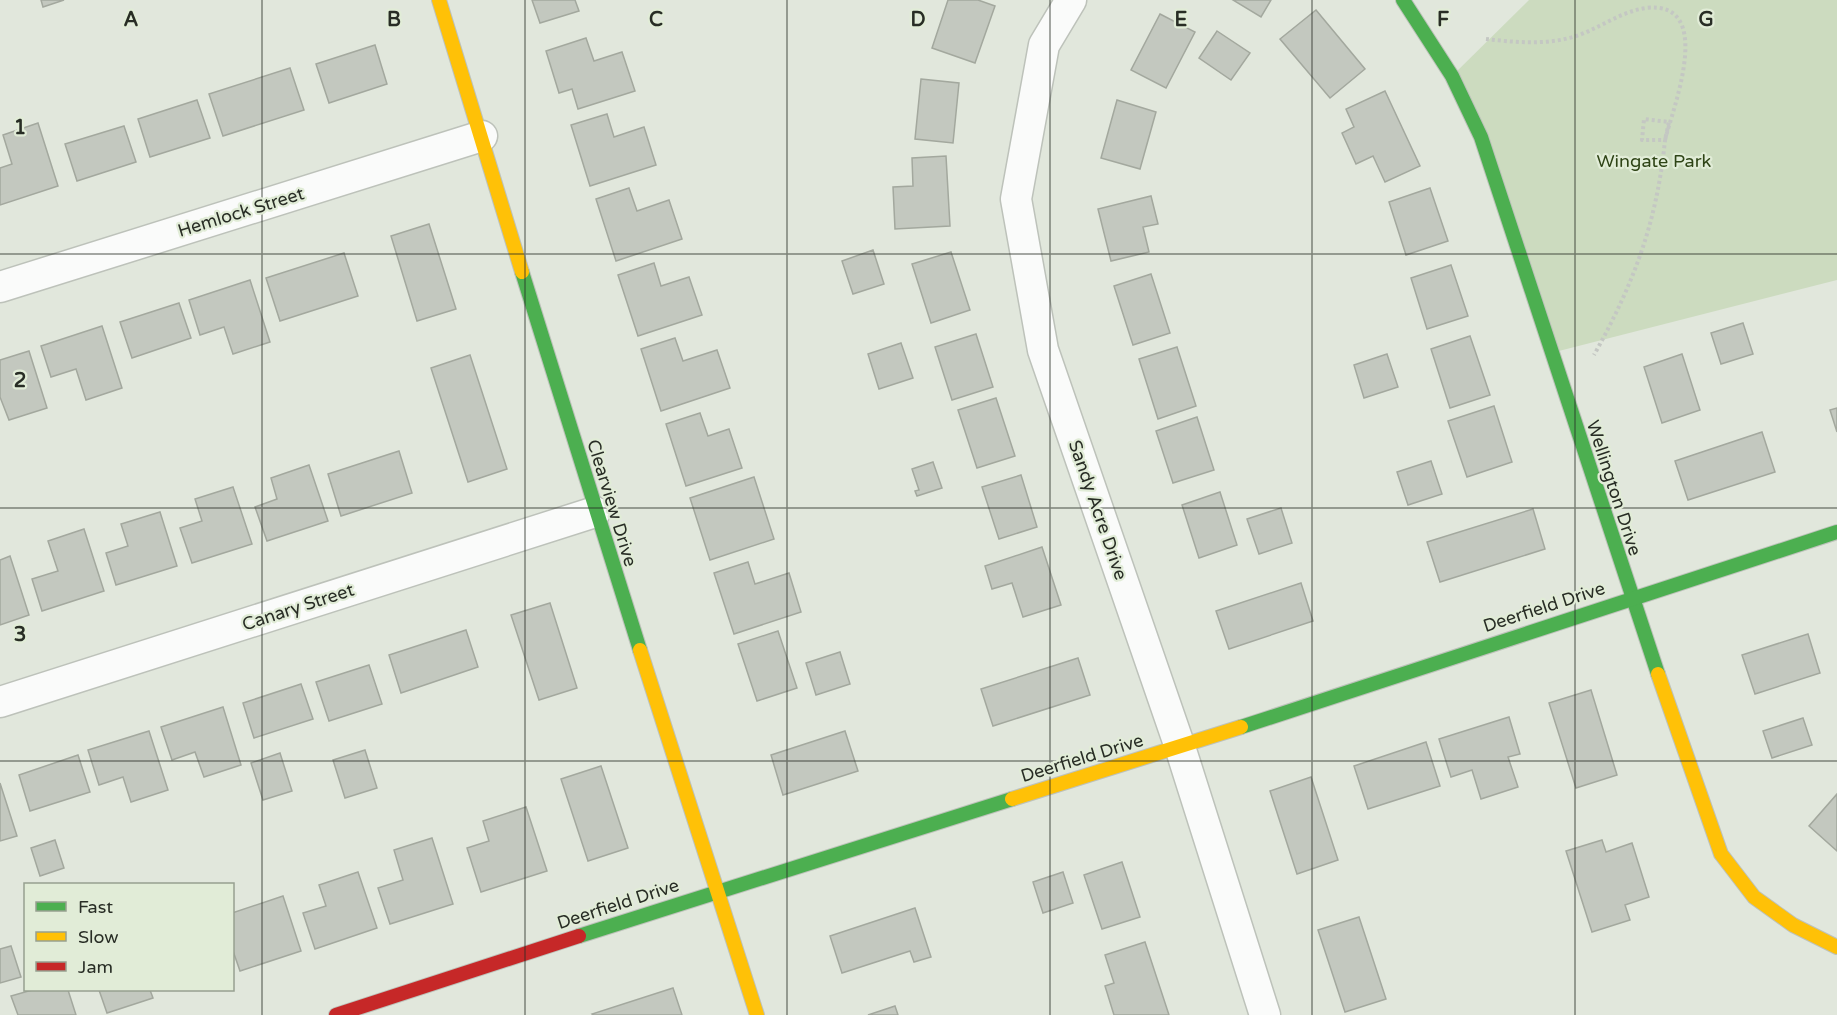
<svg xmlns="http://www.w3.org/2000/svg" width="1837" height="1015" font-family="'Varela Round',sans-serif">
	<rect width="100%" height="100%" fill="#e1e7dc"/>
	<polygon fill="#ccdbbf" points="1529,0 1837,0 1837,280 1551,353 1452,76"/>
	<g fill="#c3c8bf" stroke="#a3a89e" stroke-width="1.5">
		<polygon points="41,0 64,0 43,7"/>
		<polygon points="532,0 575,0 579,11 540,23"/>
		<polygon points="948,0 978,0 995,6 975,63 932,48"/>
		<polygon points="1233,0 1271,0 1261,17"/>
		<polygon points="1316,10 1365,69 1330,98 1280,39"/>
		<polygon points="1160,14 1195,32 1166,88 1131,70"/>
		<polygon points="1217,31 1250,53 1231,80 1199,58"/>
		<polygon points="586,38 594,61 622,52 635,91 578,109 572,89 559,93 546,51"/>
		<polygon points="375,45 387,84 329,103 316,64"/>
		<polygon points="290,68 304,110 223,136 209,94"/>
		<polygon points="921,79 959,83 953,143 915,139"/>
		<polygon points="1385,91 1420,166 1385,182 1373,156 1356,164 1342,133 1354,127 1346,109"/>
		<polygon points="197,100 210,138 150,157 138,119"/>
		<polygon points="1117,100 1156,112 1140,169 1101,158"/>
		<polygon points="607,114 614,137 644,127 656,165 590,186 571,125"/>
		<polygon points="38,123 58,186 0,205 0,168 12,164 3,135"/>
		<polygon points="124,126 136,162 77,181 65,144"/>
		<polygon points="946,156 950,226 895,229 893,187 913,186 912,158"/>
		<polygon points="629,188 637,211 669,200 682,239 616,261 596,199"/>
		<polygon points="1430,188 1448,241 1406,255 1389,202"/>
		<polygon points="1151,196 1158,224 1143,227 1149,252 1111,261 1098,209"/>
		<polygon points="429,224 456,309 417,321 391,236"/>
		<polygon points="873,250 884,284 853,294 842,261"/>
		<polygon points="951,252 970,310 931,323 912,264"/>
		<polygon points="344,253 358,296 280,321 266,278"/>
		<polygon points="654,263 661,286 689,277 702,315 638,336 618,275"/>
		<polygon points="1451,265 1468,316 1427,329 1411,278"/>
		<polygon points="1151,274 1170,333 1133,345 1114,286"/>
		<polygon points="250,280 270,342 233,354 224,327 200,335 189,300"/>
		<polygon points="179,303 191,338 132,358 120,322"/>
		<polygon points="1743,323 1753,354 1721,364 1711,333"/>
		<polygon points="102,326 122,388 86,400 76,369 51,377 41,346"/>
		<polygon points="976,334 993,387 952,400 935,347"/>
		<polygon points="1470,336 1490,395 1450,408 1431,349"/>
		<polygon points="675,338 683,361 717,350 730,388 661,411 641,349"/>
		<polygon points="901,343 913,378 879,389 868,354"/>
		<polygon points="1177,347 1196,406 1158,419 1139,359"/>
		<polygon points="29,351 47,408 9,420 0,397 0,360"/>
		<polygon points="1387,354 1398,387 1364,398 1354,365"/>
		<polygon points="1682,354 1700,410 1662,423 1644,367"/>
		<polygon points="470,355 507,469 468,482 431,368"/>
		<polygon points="996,398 1015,456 977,468 958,410"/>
		<polygon points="1494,406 1512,462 1467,477 1448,421"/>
		<polygon points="1837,408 1837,432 1830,410"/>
		<polygon points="700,413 708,436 729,429 742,468 686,486 666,424"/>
		<polygon points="1197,417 1214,470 1173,483 1156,431"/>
		<polygon points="1762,432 1775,472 1688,500 1675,461"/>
		<polygon points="399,451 412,493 341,516 328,474"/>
		<polygon points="1431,461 1442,494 1408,505 1397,472"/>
		<polygon points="933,462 942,488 917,496 915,491 919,490 912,469"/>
		<polygon points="309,465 328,521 267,541 255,507 277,499 271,478"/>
		<polygon points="1021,475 1037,527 999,539 982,487"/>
		<polygon points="754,477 774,539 710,560 690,498"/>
		<polygon points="233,487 252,544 192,563 180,528 202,521 195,499"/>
		<polygon points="1220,492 1237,545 1199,558 1182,505"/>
		<polygon points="1281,508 1292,543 1259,554 1247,519"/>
		<polygon points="1533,509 1545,549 1440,582 1427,542"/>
		<polygon points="160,512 177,566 116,585 106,553 128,546 121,524"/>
		<polygon points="84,529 104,591 42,611 32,579 58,571 48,541"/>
		<polygon points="1042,547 1061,605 1023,617 1012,583 992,589 985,566"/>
		<polygon points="10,556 29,615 0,625 0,560"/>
		<polygon points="748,562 755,584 789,573 801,612 734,634 714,573"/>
		<polygon points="1301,583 1313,621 1229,649 1216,611"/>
		<polygon points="550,603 577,688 539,700 511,615"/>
		<polygon points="466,630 478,667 401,693 389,655"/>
		<polygon points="778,631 797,688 757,701 738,644"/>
		<polygon points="1808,634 1820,673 1755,694 1742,655"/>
		<polygon points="840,652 850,684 816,695 806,663"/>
		<polygon points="1078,658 1090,695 993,726 981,689"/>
		<polygon points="369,665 382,704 329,721 316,682"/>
		<polygon points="301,684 313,719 254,738 243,703"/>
		<polygon points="1591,690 1617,775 1576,788 1549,703"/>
		<polygon points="223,707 241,765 204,777 195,752 172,760 161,727"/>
		<polygon points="1509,717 1520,754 1508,757 1518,787 1481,799 1472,770 1451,777 1439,739"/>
		<polygon points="1803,718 1812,745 1772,758 1763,731"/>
		<polygon points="149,731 168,790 131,802 123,777 99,785 88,750"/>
		<polygon points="845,731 858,771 783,795 771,755"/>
		<polygon points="1426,742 1440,786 1368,809 1354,766"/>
		<polygon points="365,750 377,788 345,798 333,760"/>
		<polygon points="280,753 292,791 263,800 251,763"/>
		<polygon points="78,755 90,792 30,811 19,775"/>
		<polygon points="601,766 628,848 588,861 561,779"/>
		<polygon points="1311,777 1338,860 1297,874 1270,791"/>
		<polygon points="0,783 17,836 0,841"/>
		<polygon points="1837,794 1837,851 1809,826"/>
		<polygon points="526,807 547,871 481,892 467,848 489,841 483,821"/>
		<polygon points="432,838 453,904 390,924 378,888 403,880 394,850"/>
		<polygon points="55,840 64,868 40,876 31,848"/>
		<polygon points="1602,840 1606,852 1632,843 1649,897 1625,905 1630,920 1592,932 1566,851"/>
		<polygon points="1122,862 1140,917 1102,929 1084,875"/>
		<polygon points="358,872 377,928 315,949 303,913 326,906 319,885"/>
		<polygon points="1063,872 1073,903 1043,913 1033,882"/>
		<polygon points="283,896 301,951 240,971 232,948 232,913"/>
		<polygon points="915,908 931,957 914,962 910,951 842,973 830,936"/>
		<polygon points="1359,917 1386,999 1345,1012 1318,930"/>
		<polygon points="1145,942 1169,1015 1114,1015 1105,986 1114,983 1105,955"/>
		<polygon points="11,946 21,977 0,983 0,949"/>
		<polygon points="673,988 682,1015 593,1015 592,1014"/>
		<polygon points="32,990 68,990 76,1015 18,1015 11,996"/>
		<polygon points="99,990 150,990 153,998 107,1013"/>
		<polygon points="895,1006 898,1015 868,1015"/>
	</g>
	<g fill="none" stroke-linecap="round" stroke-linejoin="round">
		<defs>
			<g id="street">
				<polyline points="1071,0 1044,45 1016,199 1043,350 1180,747 1265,1015"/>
				<polyline points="0,287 482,136"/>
				<polyline points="0,702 595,512"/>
			</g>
			<g id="fast">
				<polyline points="1403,0 1452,76 1481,137 1658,674"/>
				<polyline points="522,272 640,650"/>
				<polyline points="1241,727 1837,532"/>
				<polyline points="579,936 1012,799"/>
			</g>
			<g id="slow">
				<polyline points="439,0 522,272"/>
				<polyline points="640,650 757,1015"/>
				<polyline points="1658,674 1721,854 1754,897 1793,925 1837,947"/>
				<polyline points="1012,799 1241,727"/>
			</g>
			<polyline id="jam" points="336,1015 579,936"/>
		</defs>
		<use href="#street" stroke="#bdc2ba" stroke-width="33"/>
		<use href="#fast" stroke="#bdc2ba" stroke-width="16"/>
		<use href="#slow" stroke="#bdc2ba" stroke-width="16"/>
		<use href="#jam" stroke="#bdc2ba" stroke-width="16"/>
		<path stroke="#c4c7c3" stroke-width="4" stroke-dasharray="3 3" stroke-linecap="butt" d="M1486 39C1512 42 1543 45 1569 38 1595 32 1618 12 1646 8 1716 0 1673 108 1665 140L1669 122 1644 119 1642 140H1665C1657 222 1634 283 1594 355"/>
		<use href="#street" stroke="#fafbfa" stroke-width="30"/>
		<use href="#fast" stroke="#4caf50" stroke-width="14"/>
		<use href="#slow" stroke="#ffc107" stroke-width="14"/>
		<use href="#jam" stroke="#c62828" stroke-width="14"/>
	</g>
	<path fill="none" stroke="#282d25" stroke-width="1.5" stroke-opacity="0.55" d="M262 0V1015M525 0V1015M787 0V1015M1050 0V1015M1312 0V1015M1575 0V1015M0 254H1837M0 508H1837M0 761H1837"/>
	<g text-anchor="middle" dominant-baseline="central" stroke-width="4.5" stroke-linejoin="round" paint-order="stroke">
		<g font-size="18" fill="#2e4416" stroke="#e1ecd7">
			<text x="1654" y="161">Wingate Park</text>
		</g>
		<g font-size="18" fill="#282d25" stroke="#e1ecd7">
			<text transform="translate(241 212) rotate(-17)">Hemlock Street</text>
			<text transform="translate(1614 488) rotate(72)">Wellington Drive</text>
			<text transform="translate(612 503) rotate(73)">Clearview Drive</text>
			<text transform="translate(1098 510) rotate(71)">Sandy Acre Drive</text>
			<text transform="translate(298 607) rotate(-18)">Canary Street</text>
			<text transform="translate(1544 607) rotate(-18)">Deerfield Drive</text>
			<text transform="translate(1082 758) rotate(-17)">Deerfield Drive</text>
			<text transform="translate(618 904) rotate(-18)">Deerfield Drive</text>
		</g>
	</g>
	<g font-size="20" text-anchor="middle" font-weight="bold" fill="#282d25" stroke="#e1ecd7" stroke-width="4.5" stroke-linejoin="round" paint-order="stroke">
		<text x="131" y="26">A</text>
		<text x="394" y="26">B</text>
		<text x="656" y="26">C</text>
		<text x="918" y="26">D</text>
		<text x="1181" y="26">E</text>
		<text x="1443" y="26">F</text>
		<text x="1706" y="26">G</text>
		<text x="20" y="134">1</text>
		<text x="20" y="387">2</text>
		<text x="20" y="641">3</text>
	</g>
	<rect x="24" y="883" width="210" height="108" fill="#e1ecd7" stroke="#97a090" stroke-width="1.5"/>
	<rect x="36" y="902" width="30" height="9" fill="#4caf50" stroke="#97a090" stroke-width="1.5"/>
	<text x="78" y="913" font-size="18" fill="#282d25">Fast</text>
	<rect x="36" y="932" width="30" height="9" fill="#ffc107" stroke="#97a090" stroke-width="1.5"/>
	<text x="78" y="943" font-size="18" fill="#282d25">Slow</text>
	<rect x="36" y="962" width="30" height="9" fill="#c62828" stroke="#97a090" stroke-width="1.5"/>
	<text x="78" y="973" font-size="18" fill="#282d25">Jam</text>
</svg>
